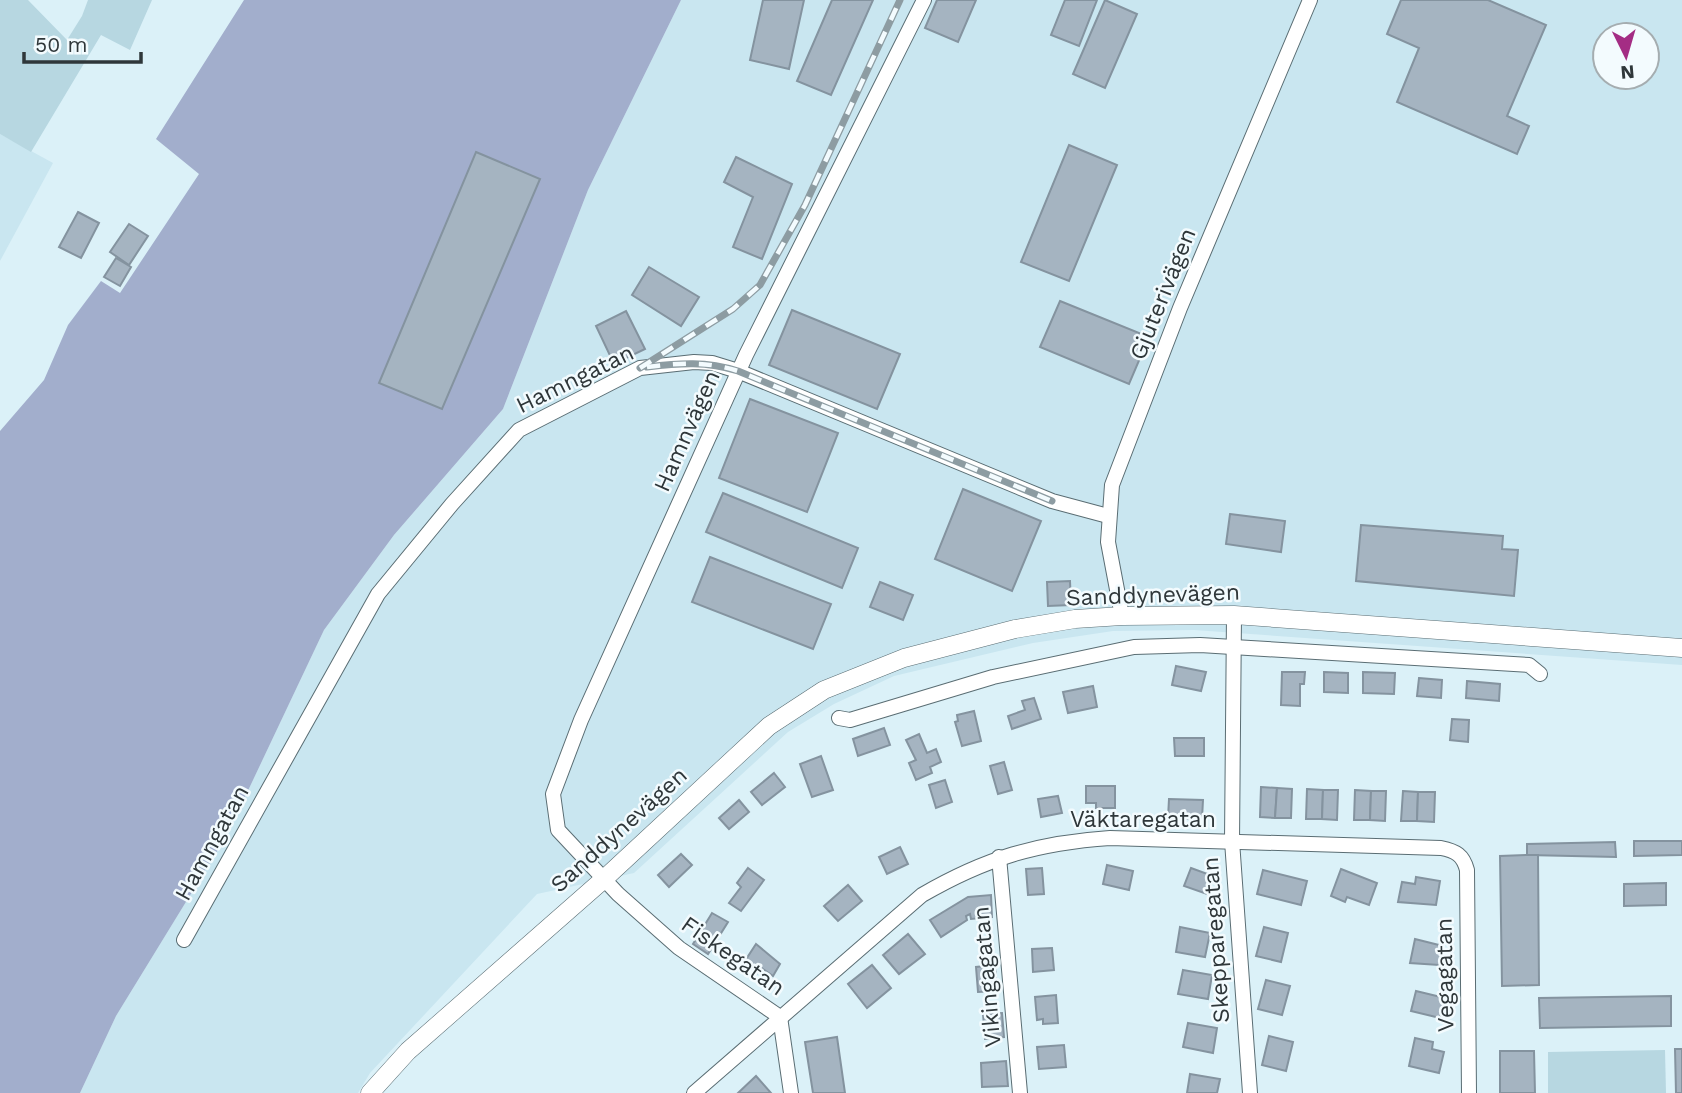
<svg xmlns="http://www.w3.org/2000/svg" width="1682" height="1093" font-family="'Work Sans',sans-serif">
	<rect width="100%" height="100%" fill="#dbf1f8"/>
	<g fill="#c9e6f0" fill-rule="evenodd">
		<path d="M681 0H1682V665L1194 630 1113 631 1033 643 894 676 834 704 788 732 634 873 537 894 370 1073 358 1093H80L116 1016 227 835 324 630 394 535 503 409 588 190ZM1605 35H1647V77H1605Z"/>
		<polygon points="0,134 53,163 0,261"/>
	</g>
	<g fill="#b7d7e1">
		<polygon points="0,0 28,0 67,40 82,16 88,0 152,0 130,50 101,35 31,152 0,134"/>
		<polygon points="1665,1050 1666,1093 1548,1093 1548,1052"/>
	</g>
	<polygon fill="#a2aecc" points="244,0 681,0 588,190 503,409 394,535 324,630 227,835 116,1016 80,1093 0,1093 0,431 44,380 68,325 101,281 120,293 199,174 156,139"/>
	<g fill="#a5b4c1" stroke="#84939f" stroke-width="2">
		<polygon points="763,0 804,0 789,69 750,60"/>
		<polygon points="832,0 873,0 831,95 797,81"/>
		<polygon points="937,0 976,0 958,42 925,28"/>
		<polygon points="1065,0 1097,0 1079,46 1051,35"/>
		<polygon points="1105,0 1137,14 1105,88 1073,74"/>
		<polygon points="1401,0 1488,0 1546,25 1507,116 1529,126 1517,154 1397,102 1419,48 1387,34"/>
		<polygon points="1069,145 1117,165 1069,281 1021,262"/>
		<polygon points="476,152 540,179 442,409 379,383"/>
		<polygon points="736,157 792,184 762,259 733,247 753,197 724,182"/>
		<polygon points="78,212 99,223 81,258 59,247"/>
		<polygon points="129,224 148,236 129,265 110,252"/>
		<polygon points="116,258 131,267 120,286 104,277"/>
		<polygon points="649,267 699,297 681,326 632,295"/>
		<polygon points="1060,301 1149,337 1129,384 1040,347"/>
		<polygon points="792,310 900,354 877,409 769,365"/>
		<polygon points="626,311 645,349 614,364 596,326"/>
		<polygon points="750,399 838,433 807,512 719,478"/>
		<polygon points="963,489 1041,521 1012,591 935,559"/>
		<polygon points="723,493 858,548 842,588 706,532"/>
		<polygon points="1230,514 1285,521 1281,552 1226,544"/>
		<polygon points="1361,525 1503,536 1502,549 1518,550 1514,596 1356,581"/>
		<polygon points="710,557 831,604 813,649 692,602"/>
		<polygon points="1070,581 1071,605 1048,606 1047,582"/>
		<polygon points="880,582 913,595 903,620 870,607"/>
		<polygon points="1176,666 1206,672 1201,691 1172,685"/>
		<polygon points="1282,672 1305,672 1304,684 1300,684 1300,706 1281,705"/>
		<polygon points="1324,672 1348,673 1348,693 1324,692"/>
		<polygon points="1363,672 1395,673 1394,694 1363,693"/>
		<polygon points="1419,678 1442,680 1441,698 1417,696"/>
		<polygon points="1467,681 1500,684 1499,701 1466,698"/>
		<polygon points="1093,686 1097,707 1068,713 1063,692"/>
		<polygon points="1034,698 1041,719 1012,729 1008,716 1025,710 1022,701"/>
		<polygon points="974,711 981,741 962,746 955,722 958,721 957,715"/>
		<polygon points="1452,719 1469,720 1468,742 1450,740"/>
		<polygon points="884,728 890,745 858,756 853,739"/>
		<polygon points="919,734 927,753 936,749 941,762 930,767 932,773 916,780 909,763 916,760 906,740"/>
		<polygon points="1174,738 1204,738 1204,756 1175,756"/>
		<polygon points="821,756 833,790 812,797 800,764"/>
		<polygon points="1004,762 1012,790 998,794 990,766"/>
		<polygon points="774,773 785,787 762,805 751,792"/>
		<polygon points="945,780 952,802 936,808 929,785"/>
		<polygon points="1086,786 1115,786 1115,808 1096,808 1096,803 1086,803"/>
		<polygon points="1261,787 1277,788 1275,818 1260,817"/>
		<polygon points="1277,788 1292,789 1291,818 1275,818"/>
		<polygon points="1307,789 1323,790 1322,819 1306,819"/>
		<polygon points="1323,790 1338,790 1337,820 1322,819"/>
		<polygon points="1355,790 1371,791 1370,820 1354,820"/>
		<polygon points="1371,791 1386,791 1385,821 1370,820"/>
		<polygon points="1403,791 1418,792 1417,821 1401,821"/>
		<polygon points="1418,792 1435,792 1434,822 1417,821"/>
		<polygon points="1058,796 1062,813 1041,817 1038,799"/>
		<polygon points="1169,799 1203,800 1202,819 1168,818"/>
		<polygon points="739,800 749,812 729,829 719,818"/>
		<polygon points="1634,841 1682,841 1682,855 1634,856"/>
		<polygon points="1615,842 1616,857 1527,855 1527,844"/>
		<polygon points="900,847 908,864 887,874 879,857"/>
		<polygon points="681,854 692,865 669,887 658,875"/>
		<polygon points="1527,855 1538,855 1539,985 1502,986 1500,856"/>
		<polygon points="1107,865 1133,871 1129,890 1103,884"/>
		<polygon points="748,868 764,880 741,911 729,903 741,887 737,883"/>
		<polygon points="1042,868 1044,894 1028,895 1026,869"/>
		<polygon points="1191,868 1213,876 1207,894 1184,886"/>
		<polygon points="1341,869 1377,883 1369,905 1347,897 1345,902 1331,896"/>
		<polygon points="1263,870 1307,881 1301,905 1257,894"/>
		<polygon points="1416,877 1440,881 1436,905 1398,902 1402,882 1415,884"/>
		<polygon points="1666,883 1666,905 1624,906 1624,884"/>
		<polygon points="848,885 862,901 838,921 824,906"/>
		<polygon points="991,895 992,917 971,919 970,914 966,916 967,920 941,937 930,920 968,897"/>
		<polygon points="712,913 728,922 708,954 693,944"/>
		<polygon points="1180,927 1210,933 1205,957 1176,952"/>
		<polygon points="1264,927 1288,933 1281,962 1256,956"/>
		<polygon points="908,934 925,954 899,974 883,955"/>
		<polygon points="1415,939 1443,946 1439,965 1410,963"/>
		<polygon points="756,944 780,964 773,976 760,967 757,973 743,964"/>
		<polygon points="1052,948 1054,970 1033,972 1032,949"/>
		<polygon points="872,965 891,988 867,1008 848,984"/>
		<polygon points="995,965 997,991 978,992 976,967"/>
		<polygon points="1183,970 1212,975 1208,999 1178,994"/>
		<polygon points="1266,980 1290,986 1282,1015 1258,1009"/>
		<polygon points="1416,991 1445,998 1440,1018 1411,1011"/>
		<polygon points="1056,995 1058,1023 1043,1024 1043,1019 1037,1020 1035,997"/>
		<polygon points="1671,996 1671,1026 1540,1028 1539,998"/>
		<polygon points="1002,1013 1004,1037 985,1039 983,1014"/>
		<polygon points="1188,1023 1217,1028 1213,1053 1183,1047"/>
		<polygon points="1269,1036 1293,1042 1286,1071 1262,1065"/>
		<polygon points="837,1037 845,1093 813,1093 805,1042"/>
		<polygon points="1415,1038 1433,1042 1432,1049 1444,1052 1439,1073 1409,1066"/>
		<polygon points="1064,1045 1066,1067 1039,1069 1037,1047"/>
		<polygon points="1675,1049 1682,1049 1682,1093 1676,1093"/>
		<polygon points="1500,1051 1534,1051 1535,1093 1500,1093"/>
		<polygon points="1006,1061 1008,1086 982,1087 981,1063"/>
		<polygon points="1190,1074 1220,1079 1217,1093 1187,1093"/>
		<polygon points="756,1076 771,1093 738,1093"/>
	</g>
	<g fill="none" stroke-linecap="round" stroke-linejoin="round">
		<defs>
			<g id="minor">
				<polyline points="1234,615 1232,841 1250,1093"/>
				<polyline points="1122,616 1108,542 1112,485 1180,308 1310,0"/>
				<polyline points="839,718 850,720 993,677 1134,647 1200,645 1529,665 1540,674"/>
				<polyline points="999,857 1020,1093"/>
				<polyline points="184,940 378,594 452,504 519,430 640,368 694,362 712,363 738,371 1052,501 1108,516"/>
				<path d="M694 1093 922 895C986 858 1037 843 1110 838L1441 848C1456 851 1463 855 1467 870L1469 1093"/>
				<polyline points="791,1093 780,1017 679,948 618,894 558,830 553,794 581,720 746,355 924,0"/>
			</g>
			<polyline id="tertiary" points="370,1093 408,1051 604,879 769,726 824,690 904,658 1015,629 1075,619 1122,616 1234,615 1682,648"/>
		</defs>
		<use href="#minor" stroke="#5a6d73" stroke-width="16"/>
		<use href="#tertiary" stroke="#5a6d73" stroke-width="19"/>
		<use href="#minor" stroke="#fff" stroke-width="14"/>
		<use href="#tertiary" stroke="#fff" stroke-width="18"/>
		<defs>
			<g id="rail">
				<path d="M647 367C680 363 706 361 738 371L1052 501"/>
				<polyline points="640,368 733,309 760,285 805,205 900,0"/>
			</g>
		</defs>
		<use href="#rail" stroke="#8d9ca2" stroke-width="7"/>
		<use href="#rail" stroke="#f3fbfe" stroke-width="4.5" stroke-dasharray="13" stroke-linecap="butt"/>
	</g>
	<g text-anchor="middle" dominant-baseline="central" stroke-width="5" stroke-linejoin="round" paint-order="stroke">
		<g font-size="23" fill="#2f373a" stroke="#f3fbfe">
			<text transform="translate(1163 294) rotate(-68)">Gjuterivägen</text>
			<text transform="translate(575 379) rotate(-26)">Hamngatan</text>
			<text transform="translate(687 431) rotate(-66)">Hamnvägen</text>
			<text transform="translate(1153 595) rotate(-2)">Sanddynevägen</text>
			<text x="1143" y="819">Väktaregatan</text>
			<text transform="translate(619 830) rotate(-42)">Sanddynevägen</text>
			<text transform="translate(212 843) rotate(-61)">Hamngatan</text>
			<text transform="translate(1216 940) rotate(-94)">Skepparegatan</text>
			<text transform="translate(733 956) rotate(35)">Fiskegatan</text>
			<text transform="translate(1445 975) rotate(-91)">Vegagatan</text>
			<text transform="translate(987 977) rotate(-95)">Vikingagatan</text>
		</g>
	</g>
	<g transform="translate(1626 56) rotate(175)"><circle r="33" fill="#f3fbfe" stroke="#a5adb0" stroke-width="2"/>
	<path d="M0-5L12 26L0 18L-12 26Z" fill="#a42d84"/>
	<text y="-10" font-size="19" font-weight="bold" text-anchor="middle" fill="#2f373a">N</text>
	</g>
	<path d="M24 52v10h117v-10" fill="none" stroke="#2f373a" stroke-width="3.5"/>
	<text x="35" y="52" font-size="21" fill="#2f373a" stroke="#f3fbfe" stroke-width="5" paint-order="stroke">50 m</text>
</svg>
